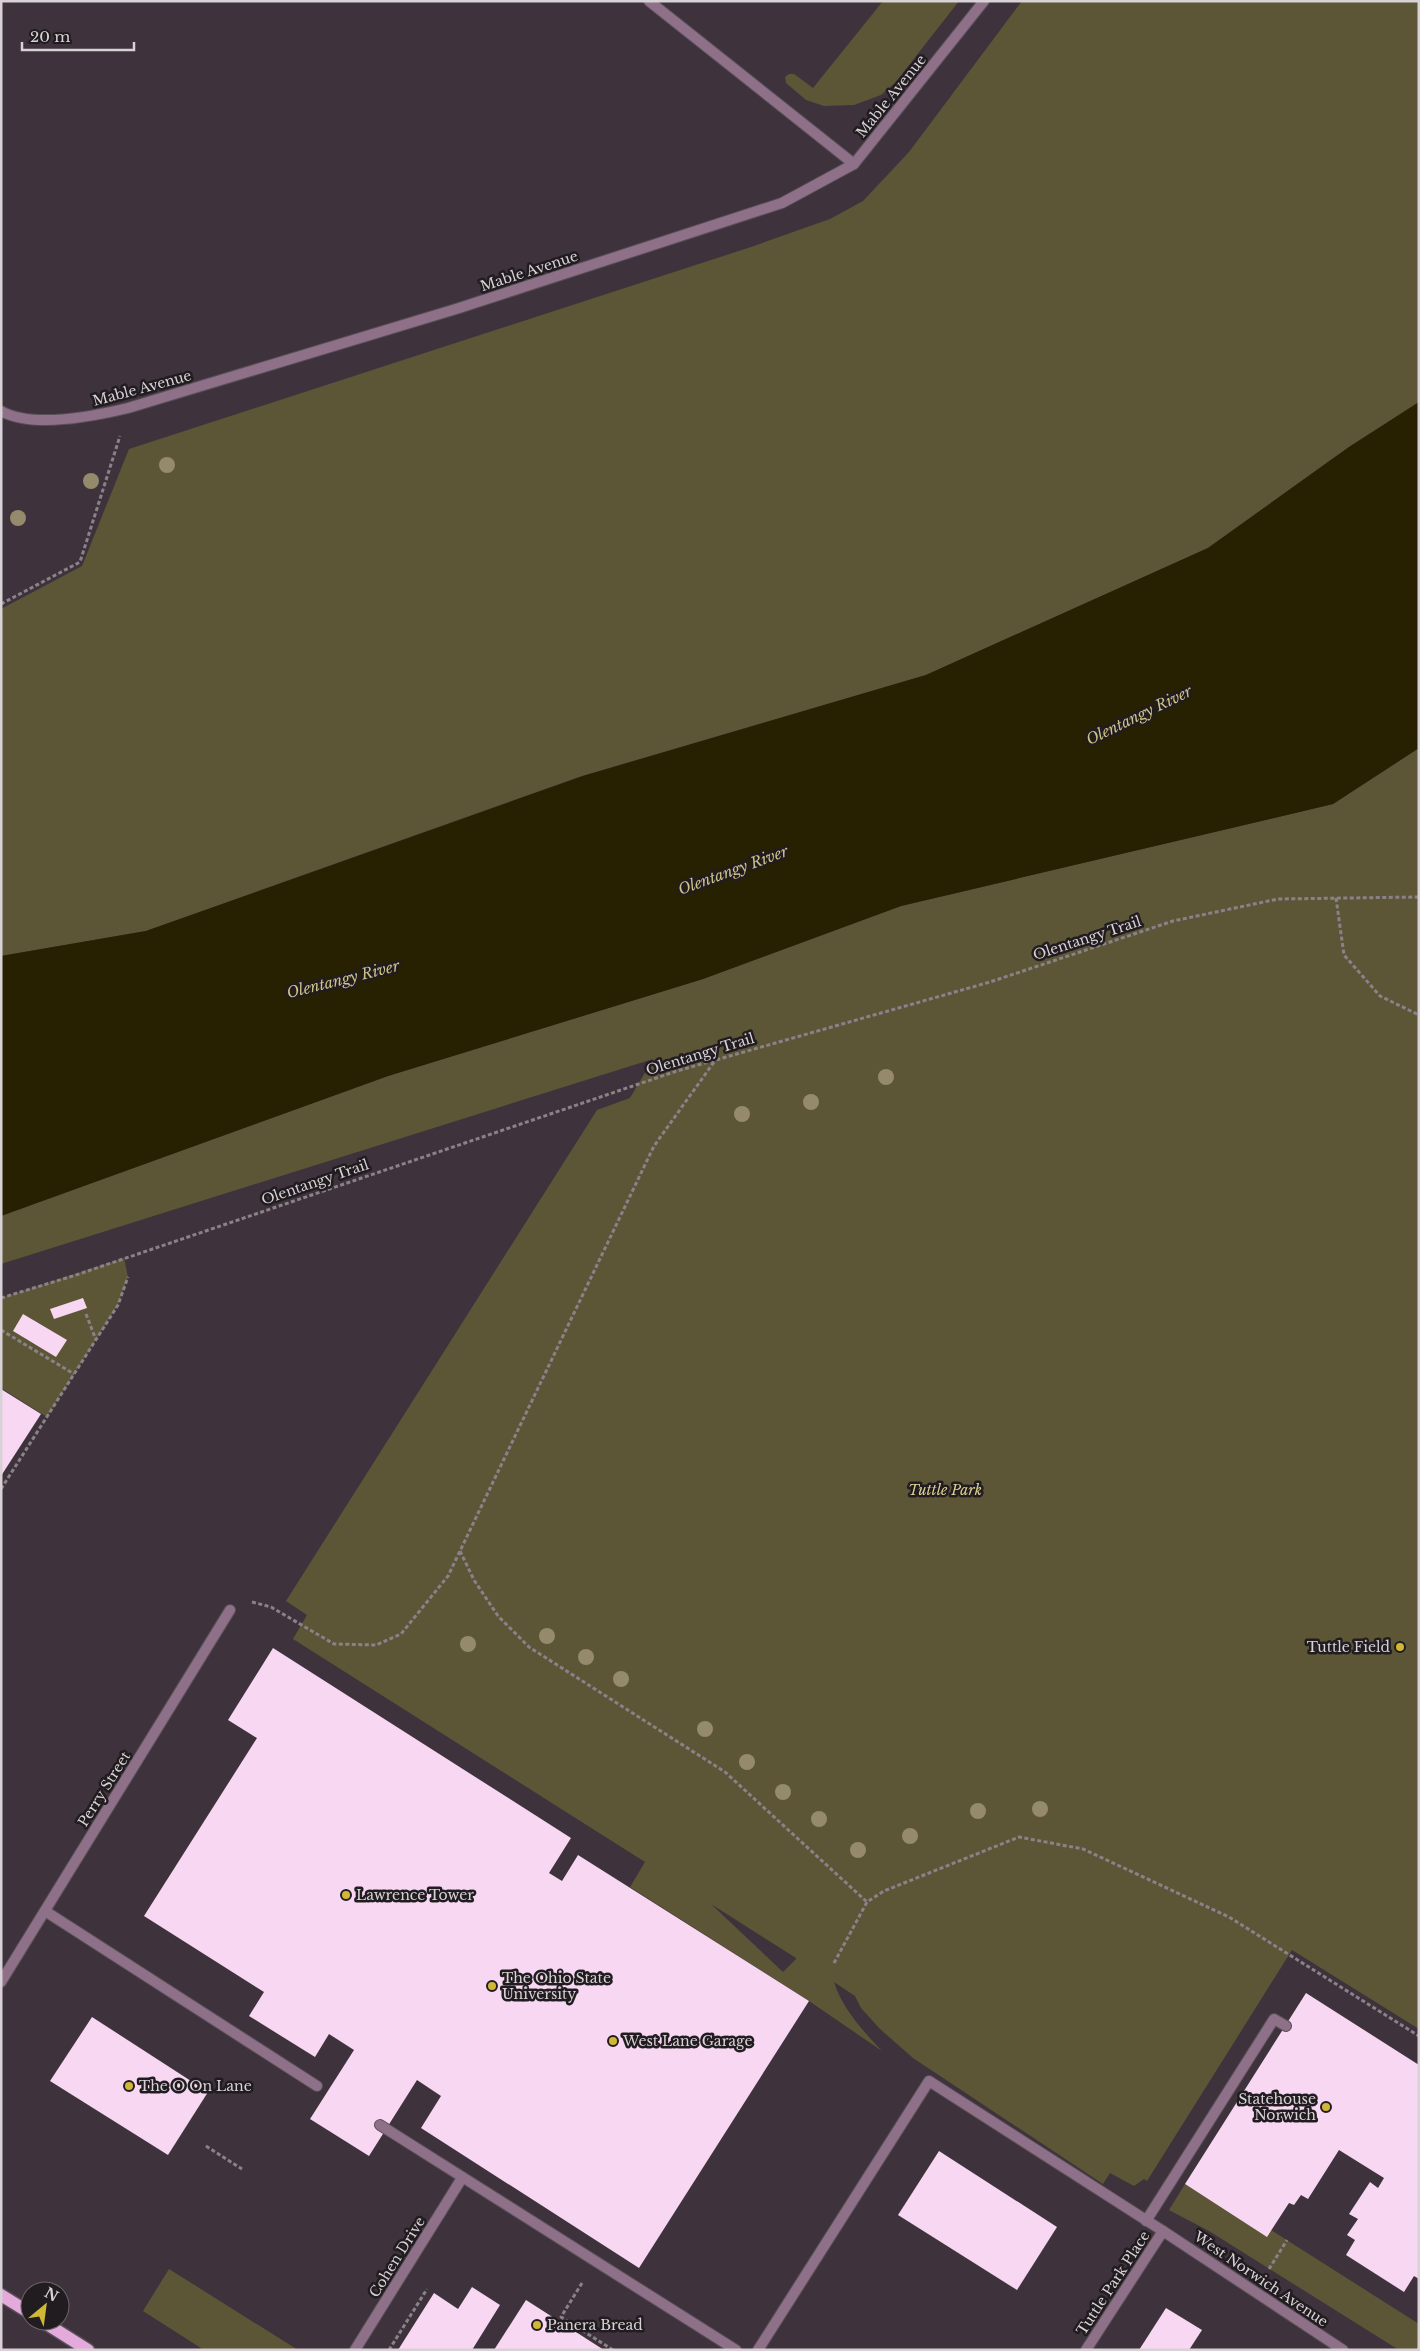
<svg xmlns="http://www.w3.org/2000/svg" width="1420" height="2351" font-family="'Libre Baskerville',serif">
	<rect width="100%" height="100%" fill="#3e333c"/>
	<g fill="#5c5637" fill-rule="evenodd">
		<polygon points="883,1 959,1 895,83 881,95 854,105 824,106 806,100 786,83 785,77 789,74 794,74 813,88"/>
		<polygon points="1022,1 1419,1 1419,402 1349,447 1208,548 926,675 582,776 146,931 1,956 1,609 82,566 129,449 751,247 830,219 863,201 909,152"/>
		<path d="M1419 748V2029L1292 1950 1147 2181 1144 2179 1134 2186 1110 2173 1103 2184 913 2058 880 2029 861 2008 855 1996 834 1982C842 2008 863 2031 882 2051L809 2001 630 1887 645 1862 293 1639 307 1615 286 1601 597 1110 630 1098 653 1059 1 1264V1216L31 1205 388 1076 703 979 901 906 1333 804ZM711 1904 796 1958V1959L783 1972Z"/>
		<polygon points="124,1258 128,1277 118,1305 47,1417 1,1388 1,1298"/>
		<polygon points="1185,2184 1267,2236 1271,2230 1419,2324 1419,2350 1399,2350 1209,2231 1169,2210"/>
		<polygon points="169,2269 298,2350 204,2350 143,2311"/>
	</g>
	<polygon fill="#272101" points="1419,402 1419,748 1333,804 901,906 703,979 388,1076 1,1216 1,956 146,931 583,776 926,675 1208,548 1349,447"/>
	<g fill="#f7d7f2">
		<polygon points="83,1298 87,1308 54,1319 50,1309"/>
		<polygon points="23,1314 67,1340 56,1357 13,1331"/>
		<polygon points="1,1389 41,1414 1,1476"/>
		<polygon points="273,1648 571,1838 549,1873 562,1881 578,1855 809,2001 639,2268 421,2128 441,2096 417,2080 369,2156 310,2119 354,2050 329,2034 315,2057 249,2016 264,1992 144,1916 257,1738 228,1720"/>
		<polygon points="1306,1993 1419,2065 1419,2279 1414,2276 1404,2292 1346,2255 1355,2240 1347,2235 1358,2219 1349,2214 1370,2182 1378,2188 1384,2178 1339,2150 1308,2199 1301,2195 1294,2205 1289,2203 1267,2237 1185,2184"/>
		<polygon points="92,2017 208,2092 168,2155 50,2081"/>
		<polygon points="939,2151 1057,2227 1017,2290 898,2215"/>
		<polygon points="472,2287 500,2305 472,2350 398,2350 434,2293 458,2309"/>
		<polygon points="526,2300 604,2350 494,2350"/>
		<polygon points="1166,2308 1202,2330 1189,2350 1139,2350"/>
	</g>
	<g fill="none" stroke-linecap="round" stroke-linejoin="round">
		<defs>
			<g id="service">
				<polyline points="649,1 854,164"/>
				<path d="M1 411C33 429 95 416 128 408L456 309 782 203 854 164 984 1"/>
				<polyline points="45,1911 317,2086"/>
				<polyline points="380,2125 736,2350"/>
				<polyline points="1146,2221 1274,2019 1286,2026"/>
				<polyline points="758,2350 929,2081 1163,2231"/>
			</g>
			<g id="minor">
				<polyline points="1,1982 230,1610"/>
				<polyline points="355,2350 462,2178"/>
				<polyline points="1086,2350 1163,2231 1343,2350"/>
			</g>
			<g id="primary">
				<polyline points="1,2295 30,2313"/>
				<polyline points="42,2321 88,2350"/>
			</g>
		</defs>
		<use href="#service" stroke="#5a4f58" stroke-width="12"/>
		<use href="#minor" stroke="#5a4f58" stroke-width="12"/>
		<use href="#primary" stroke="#5a4f58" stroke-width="15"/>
		<g stroke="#8b8289" stroke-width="3" stroke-dasharray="4 2.5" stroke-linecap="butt">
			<polyline points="1,604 80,562 120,436"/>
			<polyline points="1336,898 1344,955 1380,996 1419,1015"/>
			<polyline points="1,1298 76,1275 677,1071 990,982 1173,921 1278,899 1419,897"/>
			<polyline points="86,1314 96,1340"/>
			<polyline points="1,1330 74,1374"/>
			<polyline points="1,1489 118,1305 128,1277"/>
			<polyline points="460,1551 474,1580 498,1616 529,1647 725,1772 867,1902"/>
			<polyline points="252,1602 271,1607 334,1644 376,1645 401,1634 448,1576 654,1146 714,1062"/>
			<polyline points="834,1963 867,1902 884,1891 1019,1837 1083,1849 1229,1917 1419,2036"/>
			<polyline points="206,2146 242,2169"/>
			<polyline points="1269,2269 1287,2240"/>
			<polyline points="582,2283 561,2317 613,2350"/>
			<polyline points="389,2350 427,2289"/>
			<polyline points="1418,2350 1419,2348"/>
		</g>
		<use href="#service" stroke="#8e7189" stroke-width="10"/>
		<use href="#minor" stroke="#8e7189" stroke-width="10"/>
		<use href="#primary" stroke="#e4aadb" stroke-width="12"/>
	</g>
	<g fill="#958a6c">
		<circle cx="167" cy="465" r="8"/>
		<circle cx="91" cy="481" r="8"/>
		<circle cx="18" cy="518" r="8"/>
		<circle cx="886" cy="1077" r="8"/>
		<circle cx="811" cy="1102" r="8"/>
		<circle cx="742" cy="1114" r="8"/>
		<circle cx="547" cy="1636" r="8"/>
		<circle cx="468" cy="1644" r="8"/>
		<circle cx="586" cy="1657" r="8"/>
		<circle cx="621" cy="1679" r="8"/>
		<circle cx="705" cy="1729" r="8"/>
		<circle cx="747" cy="1762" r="8"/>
		<circle cx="783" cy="1792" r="8"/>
		<circle cx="1040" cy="1809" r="8"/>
		<circle cx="978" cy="1811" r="8"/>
		<circle cx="819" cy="1819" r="8"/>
		<circle cx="910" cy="1836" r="8"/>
		<circle cx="858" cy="1850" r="8"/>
	</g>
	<g fill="#d0b836" stroke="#211c20" stroke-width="2">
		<circle cx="1400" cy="1647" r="5"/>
		<circle cx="346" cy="1895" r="5"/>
		<circle cx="492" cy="1986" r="5"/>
		<circle cx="613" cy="2041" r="5"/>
		<circle cx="129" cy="2086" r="5"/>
		<circle cx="1326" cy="2107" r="5"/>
		<circle cx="537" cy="2325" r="5"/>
	</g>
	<g text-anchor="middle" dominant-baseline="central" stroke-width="5" stroke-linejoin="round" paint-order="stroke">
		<g font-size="14" fill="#d8d1d6" stroke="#211c20">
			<text transform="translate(891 96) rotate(-51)">Mable Avenue</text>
			<text transform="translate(529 271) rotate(-18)">Mable Avenue</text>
			<text transform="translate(142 388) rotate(-15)">Mable Avenue</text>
			<text transform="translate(1087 938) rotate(-18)">Olentangy Trail</text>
			<text transform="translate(700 1054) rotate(-17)">Olentangy Trail</text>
			<text transform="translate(315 1182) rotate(-19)">Olentangy Trail</text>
			<text transform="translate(104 1789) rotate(-58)">Perry Street</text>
			<text transform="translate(397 2257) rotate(-58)">Cohen Drive</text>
			<text transform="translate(1261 2279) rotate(34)">West Norwich Avenue</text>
			<text transform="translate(1113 2283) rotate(-57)">Tuttle Park Place</text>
		</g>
		<g font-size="14" font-style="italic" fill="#ddd194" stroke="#211c20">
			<text x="945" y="1490">Tuttle Park</text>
		</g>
		<g font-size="14" fill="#d8d1d6" stroke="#211c20" text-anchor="start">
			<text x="1390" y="1647" text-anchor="end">Tuttle Field</text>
			<text x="356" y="1895">Lawrence Tower</text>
			<text x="502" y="1978">The Ohio State<tspan x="502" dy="16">University</tspan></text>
			<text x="623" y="2041">West Lane Garage</text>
			<text x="139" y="2086">The O On Lane</text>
			<text x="1316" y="2099" text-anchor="end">Statehouse<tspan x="1316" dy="16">Norwich</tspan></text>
			<text x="547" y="2325">Panera Bread</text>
		</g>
		<g font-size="15" font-style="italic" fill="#cec286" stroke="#211c20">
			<text transform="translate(1139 715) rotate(-26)">Olentangy River</text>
			<text transform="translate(733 870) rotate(-20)">Olentangy River</text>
			<text transform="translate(343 979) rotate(-14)">Olentangy River</text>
		</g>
	</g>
	<rect width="1420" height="2351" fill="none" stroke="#d8d1d6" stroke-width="5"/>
	<g transform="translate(45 2306) rotate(29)"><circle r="24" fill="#211c20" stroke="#6a6469"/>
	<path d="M0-4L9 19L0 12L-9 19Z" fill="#d0b836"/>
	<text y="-8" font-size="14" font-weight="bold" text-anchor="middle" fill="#d8d1d6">N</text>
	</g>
	<path d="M22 42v8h112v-8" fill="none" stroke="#d8d1d6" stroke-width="2.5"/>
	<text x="30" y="42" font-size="15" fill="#d8d1d6" stroke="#211c20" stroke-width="4" paint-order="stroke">20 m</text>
</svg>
